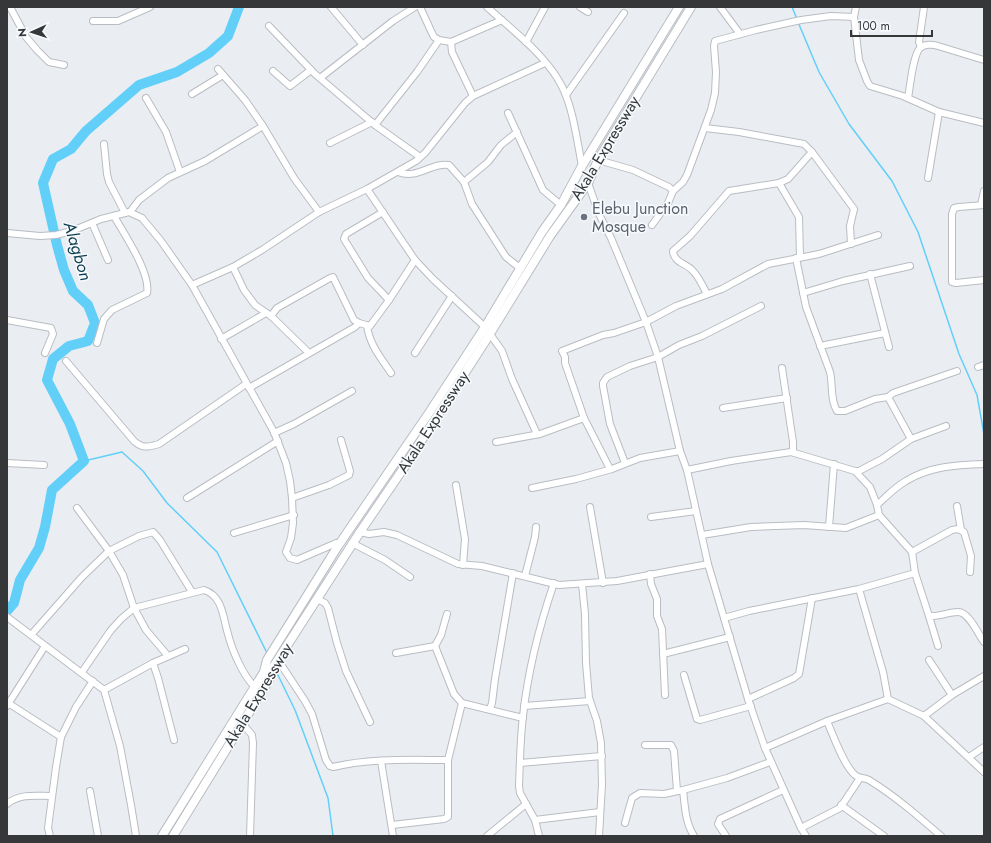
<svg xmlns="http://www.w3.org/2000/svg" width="991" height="843" font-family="Jost,sans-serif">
	<rect width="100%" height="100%" fill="#eaeef3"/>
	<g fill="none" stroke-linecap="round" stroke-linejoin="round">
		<g stroke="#62cff9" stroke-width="1.5">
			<polyline points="792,7 797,19"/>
			<polyline points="798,22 819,72 849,124 892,181 918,232 959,354 977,395 984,434"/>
			<polyline points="84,461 122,452 143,471 167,503 217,552 267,653"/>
			<polyline points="275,669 295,710 328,798 333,836"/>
		</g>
		<polyline stroke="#62cff9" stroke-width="10" points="7,611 14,603 20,580 39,548 45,527 52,490 84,461 70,424 47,380 53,359 69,346 88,341 95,323 88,305 73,291 64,270 57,245 43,183 53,159 71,149 86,131 139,85 177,72 209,53 228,36 239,7"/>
		<defs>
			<g id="minor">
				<polyline points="10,7 26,37 37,50 49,62 64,65"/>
				<polyline points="331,7 363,45"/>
				<polyline points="420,7 431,31 434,37 439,40 451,42 502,20"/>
				<path d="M487 7C512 30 542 52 559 81 573 104 577 141 582 166"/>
				<polyline points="580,7 588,12"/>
				<polyline points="720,7 740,34"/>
				<polyline points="856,7 854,17 859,60 867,81 870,86 903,96 939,112 984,123"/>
				<polyline points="93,21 118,21 150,7"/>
				<polyline points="269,26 315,74 375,125 420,157"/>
				<polyline points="451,42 452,52 473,96"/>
				<polyline points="526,42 545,7"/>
				<polyline points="921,47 919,42 924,7"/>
				<polyline points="218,69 245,100 263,126 294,178 319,212"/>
				<polyline points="273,71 290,86 311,70"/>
				<polyline points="320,78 393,21 415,7"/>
				<polyline points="192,94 223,75"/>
				<polyline points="566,95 624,13"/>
				<polyline points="146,98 166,132 180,172"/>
				<path d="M908 98C910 87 913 55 920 48 924 44 933 44 938 46L984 60"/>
				<polyline points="508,113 543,190 561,205"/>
				<polyline points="375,125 417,72 439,40"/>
				<polyline points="705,128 739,132 804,144 812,152 854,209 850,226 851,244"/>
				<polyline points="330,143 372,122"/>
				<polyline points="104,144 107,174 109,182 125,213"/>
				<polyline points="598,160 633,170 669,187 673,191"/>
				<path d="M398 172C418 180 431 162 449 165L464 182 472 204 506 257 520 268"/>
				<polyline points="928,178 939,112"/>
				<polyline points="464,182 488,162 501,145 517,132"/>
				<polyline points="588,183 599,214 611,238 646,322 658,357 680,451 687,470 708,564 748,699 765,748 801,828 806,836"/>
				<polyline points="779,183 799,217 800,257"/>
				<polyline points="367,189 415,260 433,279 485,327"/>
				<polyline points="981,205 984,191"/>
				<polyline points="984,205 959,207 954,208 952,214 952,282 956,283 984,280"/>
				<polyline points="130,212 139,200 168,178 205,161 263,126"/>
				<polyline points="383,212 346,234 344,239 368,278 389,300"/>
				<polyline points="92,223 108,260"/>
				<polyline points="652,225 668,203 673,191 683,182 687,175 711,110 715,93 716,72 714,46 715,41 756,30 801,20 831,16 854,17"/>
				<polyline points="7,233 40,236 56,235 72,231 101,219 129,212 142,218 161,241 192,285 274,432 286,463 290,481 292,498 293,523 291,538 286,552 290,558 297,560 334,544 336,543 338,546"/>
				<path d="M796 258 806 307 830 372C833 384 830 400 837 411H845L875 399 888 397 893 393 957 371"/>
				<polyline points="233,267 244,290 255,305 271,316 309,353"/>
				<polyline points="870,274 889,347"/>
				<polyline points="192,285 233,267 262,250 319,212 367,189 416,161 425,153 465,103 473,96 545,63"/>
				<polyline points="803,293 843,281 910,266"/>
				<path d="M707 294C703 287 699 277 693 271 686 263 674 263 673 251L690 236 729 191 779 183 788 179 812 152"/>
				<polyline points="271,316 277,308 330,278 333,277 354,320 359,323 370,326 389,300 415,260"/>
				<polyline points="7,320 51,328 53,334 45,353"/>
				<path d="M367 325C369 344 381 358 391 373"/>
				<polyline points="490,334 502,351 512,379 537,434"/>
				<polyline points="221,339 266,313"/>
				<path d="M97 343 104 319 112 310 147 293C151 273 124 234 114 216"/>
				<polyline points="820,346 885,333"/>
				<polyline points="415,353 452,296"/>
				<path d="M66 361 134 441C143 449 148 447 159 444L246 384"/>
				<polyline points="978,367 984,365"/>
				<polyline points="782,368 793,442 793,452"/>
				<polyline points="249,388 355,327 359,323"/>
				<polyline points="888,397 911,439"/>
				<polyline points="723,408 787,398"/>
				<polyline points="274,433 294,424 352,391"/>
				<polyline points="496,442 540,434 584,418"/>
				<polyline points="7,463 44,465"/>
				<polyline points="625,463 610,424 603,386 603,383 607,377 630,366 658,357 679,345 702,336 761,306"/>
				<polyline points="610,469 584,418 565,363 565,357 562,351 603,335 614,333 646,322 676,306 722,289 768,264 819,254 878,235"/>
				<polyline points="687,470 731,461 791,452 855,471 870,487 877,505"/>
				<polyline points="855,471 859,471 882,459 911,439 946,426"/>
				<polyline points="456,485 465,539 463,565"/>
				<polyline points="532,488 576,479 612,469 640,458 680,451"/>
				<polyline points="187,498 278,441"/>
				<polyline points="292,498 329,485 349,475 350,471 341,440"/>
				<polyline points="957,506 961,530"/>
				<polyline points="590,507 603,583"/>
				<polyline points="77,508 109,551 123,575 134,608 146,630 168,656"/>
				<path d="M879 515 912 552 915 573 929 616C939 617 948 612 958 612 969 612 978 634 984 642"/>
				<polyline points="651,517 696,511"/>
				<polyline points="829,527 834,464"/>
				<polyline points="360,532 369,534 384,532 397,535 458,564 482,566 559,585 617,581 708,564"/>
				<polyline points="234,533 294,515"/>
				<path d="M702 535 751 527 804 525 846 528 879 515 877 505C886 497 895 487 906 481 930 466 957 465 984 464"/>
				<polyline points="352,543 385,560 410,577"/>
				<polyline points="912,552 952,530 958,529 964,532 971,556 970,572"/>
				<polyline points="650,574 651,584 657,599 657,616 662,629 665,695"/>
				<polyline points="525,576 535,537 536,527"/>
				<polyline points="582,584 585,614 586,663 589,698 597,721 601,743 602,784 599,836"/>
				<polyline points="859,589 883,672 888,699 924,716 984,772"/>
				<polyline points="317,599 325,603 328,608 337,643 346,671 370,722"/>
				<polyline points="929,616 938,646"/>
				<polyline points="7,617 104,690 120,746 131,805 136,836"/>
				<polyline points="724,618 749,611 859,589 915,573"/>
				<polyline points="31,635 82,577 109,551 139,536 153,532 160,540 192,592"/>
				<polyline points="435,646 441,635 447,614"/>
				<polyline points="396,653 435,646 454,694 462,703 523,718"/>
				<polyline points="663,654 730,637"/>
				<path d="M278 660 305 701 312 714 326 760 330 766 333 767C370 758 410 760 448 760"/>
				<polyline points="929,660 952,695"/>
				<polyline points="153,663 158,678 174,740"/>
				<path d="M82 672 111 630 121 619 134 608 204 590C223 596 223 618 228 634 232 650 243 676 255 687"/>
				<polyline points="684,675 697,719 700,720 751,706"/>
				<polyline points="104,690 153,663 185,649"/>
				<polyline points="748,699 794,678 799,674 812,598"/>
				<polyline points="8,703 61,737"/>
				<polyline points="7,706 45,646"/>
				<polyline points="524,706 590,701"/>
				<polyline points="490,709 492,703 495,679 513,573"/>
				<polyline points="924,716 952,695 984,676"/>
				<polyline points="827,721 888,699"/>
				<polyline points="242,723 252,735 253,743 250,836"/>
				<polyline points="645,745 671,745 674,751 677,791"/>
				<path d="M765 748 827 721C833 735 844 766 855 775 859 779 864 777 869 780 895 796 918 816 941 836"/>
				<polyline points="969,757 984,747"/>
				<polyline points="381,761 393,836"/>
				<polyline points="520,763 602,756"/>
				<path d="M683 790C685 806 685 822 694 836"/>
				<polyline points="90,791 98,836"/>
				<path d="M7 804C20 793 37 796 52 796"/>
				<polyline points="841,805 884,836"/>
				<polyline points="535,820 600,812"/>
				<polyline points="625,823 632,798 640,793 664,794 683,790 727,778 770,762"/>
				<polyline points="392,825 444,819 448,817 448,760 462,703"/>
				<polyline points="801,828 840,808 860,778"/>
				<polyline points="50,836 48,828 56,767 61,737 76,707 93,681"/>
				<polyline points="487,836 526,804"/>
				<path d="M539 836 535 820 520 793 519 786C520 763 520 740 523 716 528 670 539 627 554 583"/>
				<polyline points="726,836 718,824 720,819 783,790"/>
			</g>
			<g id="major">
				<polyline points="162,836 264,672 267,660 338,546 431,410 485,327 542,232 561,205 582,166 679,7"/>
				<polyline points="173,836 269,680 272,669 360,532 403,469 486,340 550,236 588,183 598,160 691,7"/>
			</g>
		</defs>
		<use href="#minor" stroke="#b9bdc2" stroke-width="8"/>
		<use href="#major" stroke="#b9bdc2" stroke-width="10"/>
		<use href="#minor" stroke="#fff" stroke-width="6"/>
		<use href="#major" stroke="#fff" stroke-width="8"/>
	</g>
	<circle fill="#6b7280" stroke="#f8fbfe" stroke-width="1.5" cx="584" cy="217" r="4"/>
	<g text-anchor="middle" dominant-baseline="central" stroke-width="3" stroke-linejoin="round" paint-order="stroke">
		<g font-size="16" fill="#353739" stroke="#f8fbfe">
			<text transform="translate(605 148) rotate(-59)">Akala Expressway</text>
			<text transform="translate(433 422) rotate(-57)">Akala Expressway</text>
			<text transform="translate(258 695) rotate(-59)">Akala Expressway</text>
		</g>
		<g font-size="16" fill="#5b616d" stroke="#f8fbfe" text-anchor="start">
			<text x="592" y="208">Elebu Junction<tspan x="592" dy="18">Mosque</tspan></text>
		</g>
		<g font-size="17" font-style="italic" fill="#0e3f50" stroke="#f8fbfe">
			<text transform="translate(78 251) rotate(73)">Alagbon</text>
		</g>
	</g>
	<rect width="991" height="843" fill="none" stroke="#353739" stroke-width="16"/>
	<g transform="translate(32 32) rotate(267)" stroke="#f8fbfe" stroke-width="3" paint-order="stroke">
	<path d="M0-3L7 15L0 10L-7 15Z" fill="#353739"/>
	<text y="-6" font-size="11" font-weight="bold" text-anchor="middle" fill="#353739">N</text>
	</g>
	<path d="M851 30v6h81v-6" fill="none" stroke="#353739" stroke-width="2"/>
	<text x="857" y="30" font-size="12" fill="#353739" stroke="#f8fbfe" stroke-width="3" paint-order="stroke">100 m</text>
</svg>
